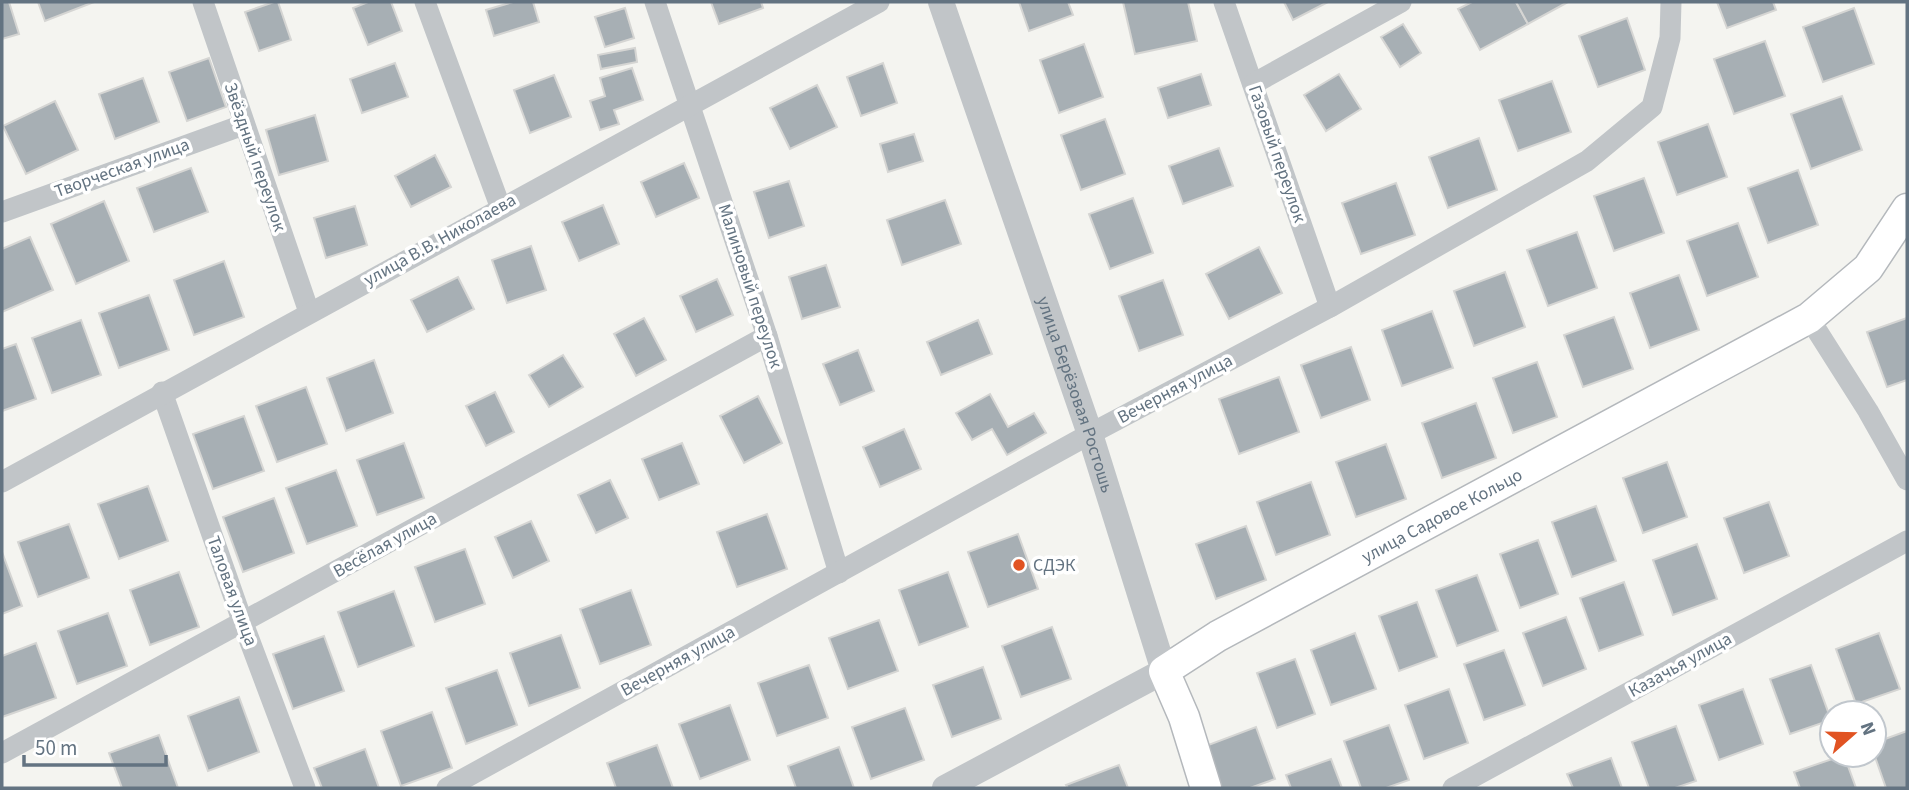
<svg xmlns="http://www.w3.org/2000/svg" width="1909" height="790" font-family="'Source Sans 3',sans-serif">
	<rect width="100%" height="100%" fill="#f4f4f0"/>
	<g fill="#a7afb4" stroke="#d5d5d3" stroke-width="2">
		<polygon points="2,2 9,2 19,34 2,39"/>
		<polygon points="38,2 94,2 45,21"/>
		<polygon points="274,2 278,2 291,40 259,51 245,12"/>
		<polygon points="368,2 391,2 402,31 368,45 353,8"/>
		<polygon points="513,2 533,2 539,22 494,36 486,10"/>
		<polygon points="711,2 761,2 763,8 719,24"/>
		<polygon points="1019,2 1068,2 1073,15 1029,31"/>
		<polygon points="1123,2 1188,2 1197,41 1135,54"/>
		<polygon points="1284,2 1328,2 1293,20"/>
		<polygon points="1472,2 1516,2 1528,24 1480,50 1458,9"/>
		<polygon points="1516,2 1568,2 1528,24"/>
		<polygon points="1717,2 1773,2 1776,10 1727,28"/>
		<polygon points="625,8 634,38 605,47 595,17"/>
		<polygon points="1854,8 1874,64 1823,82 1803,27"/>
		<polygon points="1627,18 1645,70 1598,87 1579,36"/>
		<polygon points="1403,24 1421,53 1400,67 1381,37"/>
		<polygon points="1765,41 1785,96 1734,114 1714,59"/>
		<polygon points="1084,44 1103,97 1059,113 1040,60"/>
		<polygon points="635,48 637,62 601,69 598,55"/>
		<polygon points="209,58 226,107 187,121 169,72"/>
		<polygon points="395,63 408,97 362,113 350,79"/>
		<polygon points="883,63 897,103 861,116 847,77"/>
		<polygon points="632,68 643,100 614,110 619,124 600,130 590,101 605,96 600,78"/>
		<polygon points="1201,74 1211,105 1168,118 1158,88"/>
		<polygon points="1339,74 1361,109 1326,131 1304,95"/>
		<polygon points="554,75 571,117 530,133 514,90"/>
		<polygon points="143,78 159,122 115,139 99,94"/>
		<polygon points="1552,81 1571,132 1518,151 1499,100"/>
		<polygon points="817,85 837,127 790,149 770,108"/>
		<polygon points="1842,96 1862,150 1811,169 1791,114"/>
		<polygon points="55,101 78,150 26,174 3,126"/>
		<polygon points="315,115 328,161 279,175 266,130"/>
		<polygon points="1105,119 1125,174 1081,190 1061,135"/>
		<polygon points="1708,124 1727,177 1677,195 1658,142"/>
		<polygon points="914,134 923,161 888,172 880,144"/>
		<polygon points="1479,138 1497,190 1448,208 1429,157"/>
		<polygon points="1219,148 1233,186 1183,204 1169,166"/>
		<polygon points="435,155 451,187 411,207 395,176"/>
		<polygon points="684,163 699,198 656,217 641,182"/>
		<polygon points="191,168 208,212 154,232 137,188"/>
		<polygon points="1798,170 1818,225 1768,243 1748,188"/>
		<polygon points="1644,178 1664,233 1614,251 1594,196"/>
		<polygon points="789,181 804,226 769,238 754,192"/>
		<polygon points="1396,183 1415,235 1361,254 1342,203"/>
		<polygon points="1133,198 1153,253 1110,269 1089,214"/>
		<polygon points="945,200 961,244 902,265 887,220"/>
		<polygon points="104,201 129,261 76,284 51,224"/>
		<polygon points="603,205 619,244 579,261 562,222"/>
		<polygon points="355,206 367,245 326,258 314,218"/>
		<polygon points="1738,223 1758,277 1707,296 1687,241"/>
		<polygon points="1577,232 1597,288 1548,306 1527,250"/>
		<polygon points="30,237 53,290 2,312 2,249"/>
		<polygon points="531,246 546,290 507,303 492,260"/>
		<polygon points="1259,247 1282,293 1229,319 1206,274"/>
		<polygon points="224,261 244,317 194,335 174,280"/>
		<polygon points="826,265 840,307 802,319 789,277"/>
		<polygon points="1505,272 1525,327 1474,346 1454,291"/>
		<polygon points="1679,275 1699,330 1650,348 1630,293"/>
		<polygon points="458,277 474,309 427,332 411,300"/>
		<polygon points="717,279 733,315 696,332 680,296"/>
		<polygon points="1163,280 1183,335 1139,351 1119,296"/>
		<polygon points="149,295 169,350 119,368 99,313"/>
		<polygon points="1432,311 1453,368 1402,386 1382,330"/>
		<polygon points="1614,317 1633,369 1583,387 1564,335"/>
		<polygon points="644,318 666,360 636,376 614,334"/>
		<polygon points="1907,318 1907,380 1887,387 1867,332"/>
		<polygon points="81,320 101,375 52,393 32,338"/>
		<polygon points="978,320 992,354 941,375 927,342"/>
		<polygon points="16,344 36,399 2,411 2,349"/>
		<polygon points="1351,347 1370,400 1321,418 1301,365"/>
		<polygon points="858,350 874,391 840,405 823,364"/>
		<polygon points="563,355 583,387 549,407 529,375"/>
		<polygon points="374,360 393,413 346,431 327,378"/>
		<polygon points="1537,362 1557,417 1513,433 1493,378"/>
		<polygon points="1279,377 1299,432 1239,454 1219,399"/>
		<polygon points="306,387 327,444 277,462 256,406"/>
		<polygon points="495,392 514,432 486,446 466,406"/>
		<polygon points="990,394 1008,427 1034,413 1046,433 1007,455 992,429 972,440 956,413"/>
		<polygon points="758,396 782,443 744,463 720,416"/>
		<polygon points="1476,403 1496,458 1442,478 1422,423"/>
		<polygon points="244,416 264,471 213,489 193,434"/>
		<polygon points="904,429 921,469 880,487 863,447"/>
		<polygon points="404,443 424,498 377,515 357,460"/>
		<polygon points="682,443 699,484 659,500 642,459"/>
		<polygon points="1386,444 1406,499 1356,517 1336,462"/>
		<polygon points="1667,462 1687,517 1643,533 1623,478"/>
		<polygon points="336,470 357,526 307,544 286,488"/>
		<polygon points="610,480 628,518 596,533 578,495"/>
		<polygon points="1311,482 1330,535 1276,555 1257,502"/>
		<polygon points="148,486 168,541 119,559 98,504"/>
		<polygon points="274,498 294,553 243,572 223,517"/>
		<polygon points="1769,502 1789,556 1744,573 1724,518"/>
		<polygon points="1596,506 1616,561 1572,577 1552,522"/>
		<polygon points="767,514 787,569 737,587 717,532"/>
		<polygon points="531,521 549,561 513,578 495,537"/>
		<polygon points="69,524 89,578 38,597 18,542"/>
		<polygon points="1246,526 1266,580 1216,599 1196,544"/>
		<polygon points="1018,534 1038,589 988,607 968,552"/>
		<polygon points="1538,540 1558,594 1520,608 1500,554"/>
		<polygon points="1697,544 1717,599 1673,615 1653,560"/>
		<polygon points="465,549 485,604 435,622 415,567"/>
		<polygon points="2,552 22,606 2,614"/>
		<polygon points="179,572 199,627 150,645 130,590"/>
		<polygon points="948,572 968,627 919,645 899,590"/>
		<polygon points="1477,575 1498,631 1457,646 1436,590"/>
		<polygon points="1624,582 1643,635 1599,651 1580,598"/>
		<polygon points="631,590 651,645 600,664 580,609"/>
		<polygon points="394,591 414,646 358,667 338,612"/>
		<polygon points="1417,602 1437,657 1399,671 1379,616"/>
		<polygon points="108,613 127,666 77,684 58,631"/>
		<polygon points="1566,617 1586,669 1543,686 1523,633"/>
		<polygon points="879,620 898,671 848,689 829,638"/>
		<polygon points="1052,627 1071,679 1021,697 1002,646"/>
		<polygon points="1355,633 1376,689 1331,705 1311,650"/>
		<polygon points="1879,633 1900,689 1856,704 1836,649"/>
		<polygon points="561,635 580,688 529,706 510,653"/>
		<polygon points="324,636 344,691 293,709 273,654"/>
		<polygon points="36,643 56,698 2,717 2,656"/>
		<polygon points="1504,650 1525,705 1484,720 1464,664"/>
		<polygon points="1295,659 1315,714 1277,728 1257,673"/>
		<polygon points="809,665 828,718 777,736 758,683"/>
		<polygon points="1811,665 1831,720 1790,734 1770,679"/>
		<polygon points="983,667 1001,719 952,737 933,685"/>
		<polygon points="497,670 517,725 466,744 446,688"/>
		<polygon points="1449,689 1468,743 1424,759 1405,705"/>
		<polygon points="1743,689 1763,744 1719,760 1699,705"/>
		<polygon points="239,697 259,752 208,771 188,716"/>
		<polygon points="730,705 750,760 700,779 679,724"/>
		<polygon points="905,708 924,760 871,779 852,727"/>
		<polygon points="432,712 452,768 401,786 381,731"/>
		<polygon points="1389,725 1409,780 1386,788 1361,788 1344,741"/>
		<polygon points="1676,726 1696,781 1675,788 1649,788 1632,742"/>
		<polygon points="1256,727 1275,779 1250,788 1218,788 1203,747"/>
		<polygon points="1907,731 1907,788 1886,788 1874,754 1874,743"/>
		<polygon points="159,735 178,788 122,788 109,753"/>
		<polygon points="657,745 673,788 616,788 607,763"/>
		<polygon points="839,747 854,788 796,788 788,766"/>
		<polygon points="365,749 379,788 322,788 314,768"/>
		<polygon points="1844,755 1856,788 1800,788 1794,772"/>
		<polygon points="1611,758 1622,788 1573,788 1567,774"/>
		<polygon points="1331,759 1342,788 1291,788 1286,775"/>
		<polygon points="1119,765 1128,788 1068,788 1066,785"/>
	</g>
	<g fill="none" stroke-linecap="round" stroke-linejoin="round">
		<defs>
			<g id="secondary">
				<path id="s2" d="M1206 788 1184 717 1164 671 1218 636 1809 318 1868 268 1907 209"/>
			</g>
		</defs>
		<use href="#secondary" stroke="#b4b8bc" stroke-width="33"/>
		<g stroke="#c1c5c8" stroke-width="21">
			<polyline points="203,2 309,312"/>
			<polyline points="425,2 500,206"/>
			<polyline points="655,2 767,336 839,573"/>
			<polyline points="1224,2 1330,307"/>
			<polyline points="1253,84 1401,2"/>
			<polyline points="2,212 243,125"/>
			<polyline points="1809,318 1868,411 1907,480"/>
			<polyline points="162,392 243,623 305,788"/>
			<polyline points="2,482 879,2"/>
			<polyline points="2,753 767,336"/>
			<polyline points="447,788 1090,434 1330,307 1587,161 1652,107 1670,38 1671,2"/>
			<polyline points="1453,788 1907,541"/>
		</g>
		<path stroke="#c1c5c8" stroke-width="26" id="s1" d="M941 2 1090 434 1164 671 945 788"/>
		<use href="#secondary" stroke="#fff" stroke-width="30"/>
	</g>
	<circle fill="#e15322" stroke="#fff" stroke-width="2.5" cx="1019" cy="565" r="7"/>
	<g text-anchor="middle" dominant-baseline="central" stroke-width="7" stroke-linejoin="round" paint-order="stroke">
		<g font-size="18" fill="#637381" stroke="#fff">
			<text transform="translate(1277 154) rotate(71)">Газовый переулок</text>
			<text transform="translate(255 157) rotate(71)">Звёздный переулок</text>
			<text transform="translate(122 168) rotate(-20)">Творческая улица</text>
			<text transform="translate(440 240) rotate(-29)">улица В.В. Николаева</text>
			<text transform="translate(750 286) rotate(72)">Малиновый переулок</text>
			<text transform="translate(1175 389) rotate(-28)">Вечерняя улица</text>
			<text stroke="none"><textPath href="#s1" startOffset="415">улица Берёзовая Ростошь</textPath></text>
			<text stroke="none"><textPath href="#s2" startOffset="443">улица Садовое Кольцо</textPath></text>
			<text transform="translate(385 545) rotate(-29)">Весёлая улица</text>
			<text transform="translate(232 591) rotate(70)">Таловая улица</text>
			<text transform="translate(678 661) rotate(-29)">Вечерняя улица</text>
			<text transform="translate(1680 665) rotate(-29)">Казачья улица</text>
		</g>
		<g font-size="18" fill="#637381" stroke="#fff" text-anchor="start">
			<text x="1033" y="565">СДЭК</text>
		</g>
	</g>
	<rect width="1909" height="790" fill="none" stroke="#637381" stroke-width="7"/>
	<g transform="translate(1853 734) rotate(70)"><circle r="33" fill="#ffffff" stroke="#c1c7cd" stroke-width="2"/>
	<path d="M0-5L12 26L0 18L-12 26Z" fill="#e15322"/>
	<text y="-10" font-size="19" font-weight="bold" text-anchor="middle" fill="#637381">N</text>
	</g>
	<path d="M24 755v10h142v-10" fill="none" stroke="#637381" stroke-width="3.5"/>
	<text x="35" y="755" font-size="21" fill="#637381" stroke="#ffffff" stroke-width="5" paint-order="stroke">50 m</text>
</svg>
